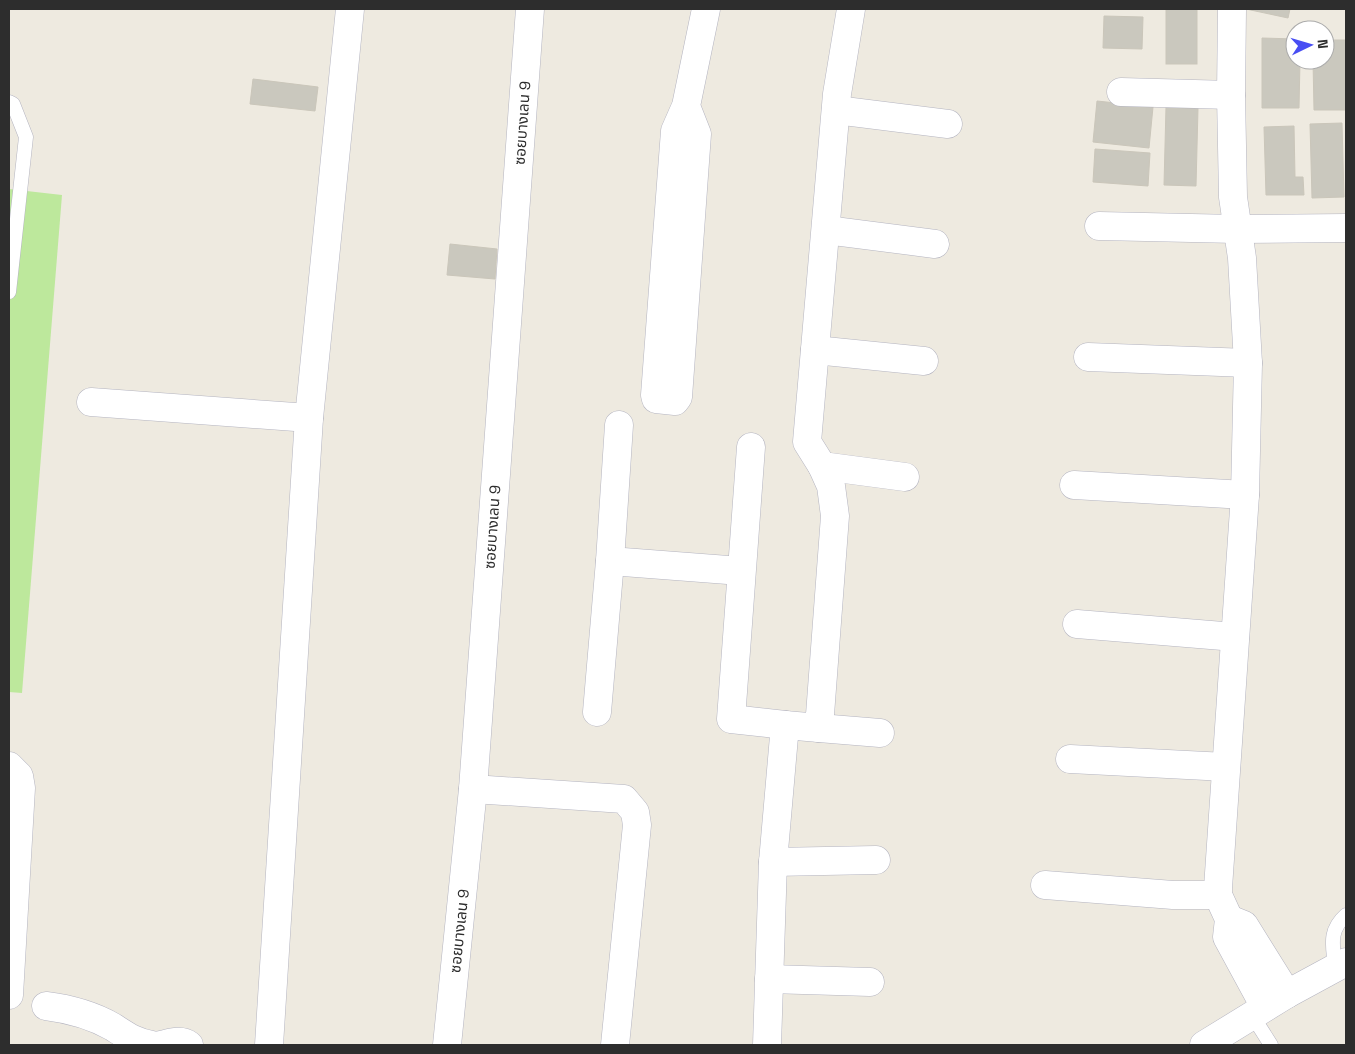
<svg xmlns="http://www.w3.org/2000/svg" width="1355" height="1054" font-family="'Space Grotesk','Noto Sans Thai',sans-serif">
	<rect width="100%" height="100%" fill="#eeeae0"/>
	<polygon fill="#bde89c" points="9,189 62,195 22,693 9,692"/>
	<g fill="#cac8be" stroke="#cac6ba">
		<rect x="1166" y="9" width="31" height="55"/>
		<polygon points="1246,9 1290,9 1288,18"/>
		<polygon points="1104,16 1143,17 1142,49 1103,48"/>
		<polygon points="1262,38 1295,39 1295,60 1300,60 1299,108 1262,108"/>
		<polygon points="1325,40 1346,40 1346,110 1314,110 1313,60 1325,60"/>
		<polygon points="253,79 318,87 315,111 250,104"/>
		<polygon points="1097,101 1153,107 1149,148 1093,142"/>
		<polygon points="1166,107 1198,108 1196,186 1164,185"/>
		<polygon points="1342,123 1344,197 1312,198 1310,124"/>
		<polygon points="1294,126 1295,177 1303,177 1304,195 1266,195 1264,127"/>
		<polygon points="1095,149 1150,153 1148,186 1093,182"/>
		<polygon points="450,244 497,249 495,279 447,275"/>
	</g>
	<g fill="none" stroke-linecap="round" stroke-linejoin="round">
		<defs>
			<g id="lane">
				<polyline points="9,102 13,104 26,137 9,292"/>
				<path d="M1335 967C1333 946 1328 931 1346 915"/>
				<polyline points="1252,1015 1271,1045"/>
			</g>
			<g id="street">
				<polyline points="1232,9 1231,95 1233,197 1242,258 1248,363 1245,495 1218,888 1218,895 1229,919 1227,937 1265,1007"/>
				<polyline points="1121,92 1231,95"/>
				<polyline points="686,106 697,134 678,397 675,401 656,399 655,395 675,131 686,106 706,9"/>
				<polyline points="836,110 948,124"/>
				<polyline points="1099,226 1237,229 1346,228"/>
				<polyline points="826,230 935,244"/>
				<polyline points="815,350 924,361"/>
				<polyline points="1088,357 1248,363"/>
				<polyline points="91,402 309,418"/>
				<polyline points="751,447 731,719 785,725"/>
				<polyline points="822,466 905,477"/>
				<polyline points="1074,485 1245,495"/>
				<polyline points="610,561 741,571"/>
				<polyline points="1077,624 1235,637"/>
				<polyline points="597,712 610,561 619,425"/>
				<polyline points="819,728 880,733"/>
				<polyline points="1070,759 1226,767"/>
				<polyline points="9,766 19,776 21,788 9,995"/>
				<polyline points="473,789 624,799 635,812 637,825 615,1045"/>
				<polyline points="773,862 876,860"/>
				<polyline points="1045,885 1173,895 1218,895"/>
				<polyline points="1229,919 1244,925 1287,994"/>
				<polyline points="769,979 870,982"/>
				<path d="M46 1006C70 1009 92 1015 113 1027 127 1036 135 1042 152 1045"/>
				<path d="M161 1045C170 1043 181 1039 189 1045"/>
				<polyline points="269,1045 309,418 350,9"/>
				<polyline points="447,1045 473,789 530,9"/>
				<polyline points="767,1045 773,862 785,725 819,728 835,516 831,486 822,466 807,442 837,94 851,9"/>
			</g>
			<polyline id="secondary" points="1204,1045 1287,994 1346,962"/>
		</defs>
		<use href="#lane" stroke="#b4b4c0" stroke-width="15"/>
		<use href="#street" stroke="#b4b4c0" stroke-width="29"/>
		<use href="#secondary" stroke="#b4b4c0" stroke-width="29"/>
		<use href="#lane" stroke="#fff" stroke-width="14"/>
		<use href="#street" stroke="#fff" stroke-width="28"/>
		<use href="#secondary" stroke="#fff" stroke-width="28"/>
	</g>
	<g text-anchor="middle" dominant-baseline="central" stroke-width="4.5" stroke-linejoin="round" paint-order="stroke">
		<g font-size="15" fill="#2d2d2d" stroke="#fff">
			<text transform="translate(522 123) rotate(-86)">ซอยบางเลน 9</text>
			<text transform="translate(492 527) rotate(-86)">ซอยบางเลน 9</text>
			<text transform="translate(459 931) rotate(-84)">ซอยบางเลน 9</text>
		</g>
	</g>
	<rect width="1355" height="1054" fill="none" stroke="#2d2d2d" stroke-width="20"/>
	<g transform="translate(1310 45) rotate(85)"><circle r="24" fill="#ffffff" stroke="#ababab"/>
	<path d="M0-4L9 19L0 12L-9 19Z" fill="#484ef3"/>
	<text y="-8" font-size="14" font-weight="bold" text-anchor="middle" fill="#2d2d2d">N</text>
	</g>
</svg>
